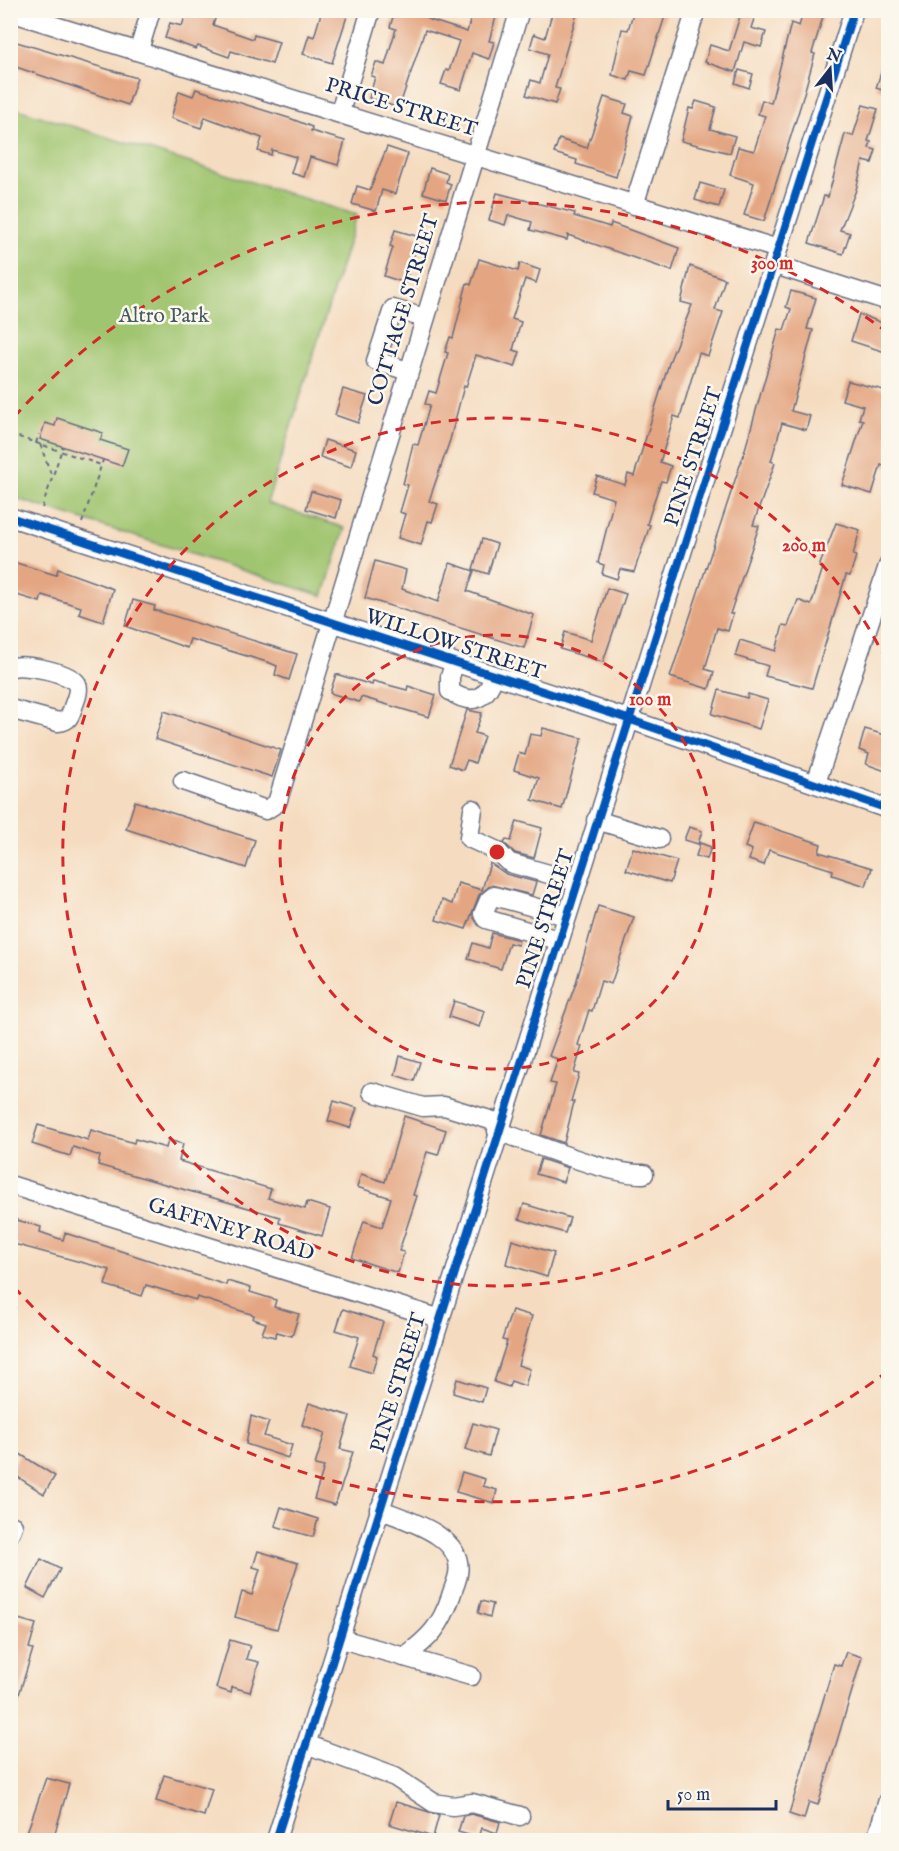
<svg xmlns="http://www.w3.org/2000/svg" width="899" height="1851" font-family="'IM FELL English',serif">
	<rect width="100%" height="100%" fill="#fbf7ec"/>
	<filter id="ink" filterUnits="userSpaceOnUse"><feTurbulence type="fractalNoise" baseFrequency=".0167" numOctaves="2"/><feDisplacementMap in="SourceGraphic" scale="12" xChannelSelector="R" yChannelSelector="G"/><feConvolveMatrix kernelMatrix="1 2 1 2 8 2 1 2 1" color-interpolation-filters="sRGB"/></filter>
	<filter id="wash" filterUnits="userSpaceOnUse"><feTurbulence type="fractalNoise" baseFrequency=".008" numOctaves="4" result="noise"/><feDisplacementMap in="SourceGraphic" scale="24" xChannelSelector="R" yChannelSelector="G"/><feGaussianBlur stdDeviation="1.35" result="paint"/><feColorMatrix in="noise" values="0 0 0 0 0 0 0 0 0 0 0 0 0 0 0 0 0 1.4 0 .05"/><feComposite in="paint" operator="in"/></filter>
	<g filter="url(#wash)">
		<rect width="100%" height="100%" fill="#f5dcc0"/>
		<polygon fill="#a0c56f" stroke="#5e7a66" stroke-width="1.5" points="11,107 357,215 267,503 345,528 323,596 11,497"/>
		<g id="blocks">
			<g fill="#e4a682">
				<polygon points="187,10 218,10 213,25 253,39 254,35 279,42 272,64 231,51 229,57 198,46 196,49 165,38 170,23 182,26"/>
				<polygon points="322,10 349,10 332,63 303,54 309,35 314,37"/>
				<polygon points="395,10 430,10 427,19 467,32 473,10 498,10 489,41 494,42 489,59 472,53 461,90 441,84 446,70 449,71 459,41 425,30 399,108 369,98 375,77 371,76 376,62 385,65 396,29 390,27"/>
				<polygon points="553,10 578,10 555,88 560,89 555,104 526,95 531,80 540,83 548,54 530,48 534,34 545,38"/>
				<polygon points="634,10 667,10 646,75 631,71 628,80 612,75 622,29 628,30"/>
				<polygon points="742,10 757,10 751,28 766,32 761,47 744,42 735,72 705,62 710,45 729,51"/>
				<polygon points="804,10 825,10 812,53 815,54 801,104 764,221 744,215 754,183 730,175 738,147 754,151 765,116 758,114 762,100 771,103 791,23 799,26"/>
				<polygon points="10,40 137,78 128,105 10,65"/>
				<polygon points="886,57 888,57 888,92 876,88"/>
				<polygon points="739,70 753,74 749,88 735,83"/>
				<polygon points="196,89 292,119 312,127 311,131 345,141 338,165 310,157 304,177 291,173 296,157 272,150 271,155 258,151 262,138 205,117 201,128 171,118 179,91 193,96"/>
				<polygon points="604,97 627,104 624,113 633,116 616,177 576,164 577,160 554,153 559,139 587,148"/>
				<polygon points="696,101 716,107 710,129 735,136 730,153 681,141 689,108 693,109"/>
				<polygon points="863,105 878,109 868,141 871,142 869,148 876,150 872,163 863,161 856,190 840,230 850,233 843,254 809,243 824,196 828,197 845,134 853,136"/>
				<polygon points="387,147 408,154 395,194 382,190 376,211 352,204 357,186 370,190"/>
				<polygon points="430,168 448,174 446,182 451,184 446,200 423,193"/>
				<polygon points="700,183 724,190 719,207 695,200"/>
				<polygon points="497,193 575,213 574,216 610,227 611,223 679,248 672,271 568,235 567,240 530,230 532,222 508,215 505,225 489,220"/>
				<polygon points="395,230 420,237 405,283 384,276 393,247 390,246"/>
				<polygon points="479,259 518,271 520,263 540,270 536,283 525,279 512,319 521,322 513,350 520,352 515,367 476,355 466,387 464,386 450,440 429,501 438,504 432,522 428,521 421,545 398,538 405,514 400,512 408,485 403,484 413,444 418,445 430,405 425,404 429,391 436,393 448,353 445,352 450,337 453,338 467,283 471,285"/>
				<polygon points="690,266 725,279 715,310 723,312 708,356 699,353 680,418 674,416 660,462 671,466 666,482 661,481 654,501 647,524 650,525 634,572 620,569 617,579 602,574 604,565 598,563 614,499 592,492 597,476 625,485 628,474 634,476 670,360 692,305 681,302"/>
				<polygon points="791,291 816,298 807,329 813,330 791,411 810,416 806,430 782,423 771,461 775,463 753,525 759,526 730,614 733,614 728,631 717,628 705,669 714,672 709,689 670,677 744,453 779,329 784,330 791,309 786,307"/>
				<polygon points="859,314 888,325 888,353 851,341"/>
				<polygon points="848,381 888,391 888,467 881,465 872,494 842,485 863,420 859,419 863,406 842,400"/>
				<polygon points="343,389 367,396 358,423 335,415"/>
				<polygon points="57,418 103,433 100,440 128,449 122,466 40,439 45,423 55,426"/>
				<polygon points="325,440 356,450 351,467 320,457"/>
				<polygon points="311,491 341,500 336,518 306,509"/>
				<polygon points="836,523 860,530 853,555 856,556 850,576 846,575 812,688 765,676 768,666 735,656 740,640 776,651 783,625 788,626 798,600 811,605 823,568 819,567"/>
				<polygon points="482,539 497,544 488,574 473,569"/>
				<polygon points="10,561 56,575 58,569 113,589 103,622 79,614 81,607 42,595 40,602 10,593"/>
				<polygon points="375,561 406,570 402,589 438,602 450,563 474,571 467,591 534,615 524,648 365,598"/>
				<polygon points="607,588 626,594 603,662 560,649 565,632 591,640"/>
				<polygon points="133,600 155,606 154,610 297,654 289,680 275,675 277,666 270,663 190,639 187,648 125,626"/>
				<polygon points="336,674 372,685 373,681 407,690 408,686 436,695 429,717 361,697 359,702 330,693"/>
				<polygon points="719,690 747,698 748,694 768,700 759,729 712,714"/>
				<polygon points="467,710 482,713 475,733 484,736 475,763 467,760 463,770 449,765"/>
				<polygon points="164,711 281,750 272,777 155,739"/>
				<polygon points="543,728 582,738 562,809 532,800 539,778 514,770 519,753 525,755 530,734 541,736"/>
				<polygon points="865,729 888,736 888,772 866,764 869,754 859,750"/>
				<polygon points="135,801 255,840 246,868 126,829"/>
				<polygon points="517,821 542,828 534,858 515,853 504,843 506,840 511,841"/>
				<polygon points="754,822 821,844 819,852 872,868 866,886 832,875 833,870 769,850 764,865 749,860 752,850 745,847"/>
				<polygon points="689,827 702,831 698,844 684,840"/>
				<polygon points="700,843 711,847 707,859 696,856"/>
				<polygon points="633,848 677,861 670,883 626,870"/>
				<polygon points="490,863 506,874 536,882 532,895 491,885 479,895 466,929 436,920 442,900 452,904 458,883 482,890"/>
				<polygon points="598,906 634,917 611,984 601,981 592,1011 589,1010 578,1045 582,1046 574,1073 579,1074 571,1101 574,1102 564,1143 541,1135 556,1084 550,1083 558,1059 549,1056 576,983"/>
				<polygon points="492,933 519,940 518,945 509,943 501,969 468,959 473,943 488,948"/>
				<polygon points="454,1001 485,1011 480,1027 449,1017"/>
				<polygon points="400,1056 420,1062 414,1081 395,1075"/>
				<polygon points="334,1101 357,1108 350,1128 328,1121"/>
				<polygon points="404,1116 446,1130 438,1155 427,1152 413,1195 417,1196 399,1251 404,1252 398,1273 352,1258 364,1221 382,1227 391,1198 357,1187 361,1174 385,1182"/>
				<polygon points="38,1125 88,1140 91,1130 134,1143 135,1139 166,1148 168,1140 183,1144 179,1161 271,1189 268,1198 305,1209 307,1202 330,1209 322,1236 279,1223 280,1217 98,1165 100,1156 73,1147 70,1156 32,1144"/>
				<polygon points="541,1159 568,1168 563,1182 536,1174"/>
				<polygon points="524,1204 570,1218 565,1233 519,1219"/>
				<polygon points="10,1218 41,1227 40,1232 63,1240 65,1233 226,1285 227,1281 251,1288 250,1292 276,1300 274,1307 299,1314 292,1336 277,1332 275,1337 262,1334 266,1323 253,1319 254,1315 197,1297 196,1300 146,1285 142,1296 105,1285 110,1270 10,1243"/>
				<polygon points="512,1240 554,1253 547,1277 506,1264"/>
				<polygon points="343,1309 383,1322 373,1354 377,1356 372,1373 350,1366 359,1337 336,1330"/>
				<polygon points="512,1310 532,1316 518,1365 530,1369 525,1386 511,1381 509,1387 494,1382 507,1341 502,1340"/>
				<polygon points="457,1379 486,1388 482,1402 453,1393"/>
				<polygon points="309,1403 350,1416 340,1449 353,1452 335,1505 314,1499 324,1467 315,1465 325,1433 302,1425"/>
				<polygon points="251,1416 269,1422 264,1436 292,1445 288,1458 246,1444"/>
				<polygon points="473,1423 496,1430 489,1456 465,1449"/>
				<polygon points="20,1454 55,1476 44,1494 10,1472"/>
				<polygon points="462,1472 485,1479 483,1486 497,1490 494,1503 456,1492"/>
				<polygon points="281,1507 318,1519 313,1537 275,1526"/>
				<polygon points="258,1551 298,1563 277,1629 235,1617 242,1592 252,1595 260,1569 253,1567"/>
				<polygon points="41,1559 60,1569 45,1598 27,1588"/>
				<polygon points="481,1601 493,1604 490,1617 478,1613"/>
				<polygon points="15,1618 36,1624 29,1648 33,1649 13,1714 10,1713 10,1633"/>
				<polygon points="230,1640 250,1646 246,1659 259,1662 250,1692 232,1687 231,1693 216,1688"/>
				<polygon points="846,1652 862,1657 818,1805 809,1802 804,1819 789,1814 834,1664 841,1666"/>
				<polygon points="164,1775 212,1789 204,1816 156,1801"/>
				<polygon points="46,1778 69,1784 53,1840 35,1840 25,1838"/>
				<polygon points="396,1802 439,1815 433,1837 389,1824"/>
				<polygon points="471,1814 500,1822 497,1833 482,1828 479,1838 458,1832 463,1816"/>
			</g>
		</g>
	</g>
	<g filter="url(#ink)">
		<use href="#blocks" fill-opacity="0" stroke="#676c80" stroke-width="1.5"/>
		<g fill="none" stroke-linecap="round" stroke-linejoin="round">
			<defs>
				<g id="minor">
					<polyline points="10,12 778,249"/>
					<polyline points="139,50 151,10"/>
					<polyline points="340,112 371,10"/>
					<polyline points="634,205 696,10"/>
					<polyline points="775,265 888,301"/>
					<polyline points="408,371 376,361 393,309 425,318"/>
					<polyline points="10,517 628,719 888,809"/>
					<path d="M454 664 450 677V691C471 706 486 700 494 676"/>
					<path d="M10 668C21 662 72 673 77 684 80 691 75 701 73 707 70 717 68 721 58 722L10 709"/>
					<polyline points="183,781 266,810 277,803 520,10"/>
					<polyline points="816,783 888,566"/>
					<polyline points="473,809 469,838 495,850 510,863 577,882"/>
					<polyline points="596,820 659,839"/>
					<polyline points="558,940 486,919 483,914 489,900 494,896 566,916"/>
					<polyline points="372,1092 423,1107 444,1106 500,1123"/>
					<path d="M497 1131C534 1143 608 1175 644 1174"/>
					<polyline points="10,1185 438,1318"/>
					<path d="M379 1509C405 1520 465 1535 458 1574 457 1581 453 1589 451 1596 441 1626 430 1638 404 1657"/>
					<polyline points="10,1525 13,1526 10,1533"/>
					<polyline points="338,1638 471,1676"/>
					<polyline points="306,1744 395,1777 434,1803 453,1806 472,1803 520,1816"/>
					<path d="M276 1840C466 1230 661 620 854 10"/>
					<polyline points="876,1840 888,1800"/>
				</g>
			</defs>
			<use href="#minor" stroke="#676c80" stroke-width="21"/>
			<g stroke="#676c80" stroke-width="2" stroke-dasharray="4.5 4.5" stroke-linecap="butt">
				<polyline points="10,434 101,465"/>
				<polyline points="36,443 39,434"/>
				<polyline points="40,444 52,477"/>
				<polyline points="42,508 63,446"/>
				<polyline points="82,523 103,460"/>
			</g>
			<use href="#minor" stroke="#fff" stroke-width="18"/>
			<defs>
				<g id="cycleway">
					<polyline points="10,517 628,719 888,809"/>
					<path d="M276 1840C466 1230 661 620 854 10"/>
				</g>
			</defs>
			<use href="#cycleway" stroke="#fbf7ec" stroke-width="11"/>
			<use href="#cycleway" stroke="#0057b8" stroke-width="8"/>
		</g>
	</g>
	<g fill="none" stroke="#d62828" stroke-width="3" stroke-dasharray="10 8">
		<circle cx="497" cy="852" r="217"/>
		<path d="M887 1042A434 434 0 1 1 887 662"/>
		<path d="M888 1371A650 650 0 0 1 14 1287M14 417A650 650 0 0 1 888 333"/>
	</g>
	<g text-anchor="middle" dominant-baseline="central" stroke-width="5" stroke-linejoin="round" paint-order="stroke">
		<g font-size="21" fill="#1b2f5e" stroke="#fbf7ec">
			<text transform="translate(401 108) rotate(17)">PRICE STREET</text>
			<text transform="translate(404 310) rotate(-73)">COTTAGE STREET</text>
			<text transform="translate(694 457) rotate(-72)">PINE STREET</text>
			<text transform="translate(455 645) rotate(18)">WILLOW STREET</text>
			<text transform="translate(546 919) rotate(-72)">PINE STREET</text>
			<text transform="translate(231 1230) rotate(17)">GAFFNEY ROAD</text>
			<text transform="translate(399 1383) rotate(-73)">PINE STREET</text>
		</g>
		<g font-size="21" fill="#435c63" stroke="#fbf7ec">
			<text x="164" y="316">Altro Park</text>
		</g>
	</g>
	<circle cx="497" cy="852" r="9" fill="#d62828" stroke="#fbf7ec" stroke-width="3"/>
	<g font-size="18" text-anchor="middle" font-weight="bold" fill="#d62828" stroke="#fbf7ec" stroke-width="5" stroke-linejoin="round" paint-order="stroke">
		<text x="772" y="269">300 m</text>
		<text x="804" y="551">200 m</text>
		<text x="650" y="705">100 m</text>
	</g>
	<rect width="899" height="1851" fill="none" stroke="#fbf7ec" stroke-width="36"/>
	<g transform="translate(830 69) rotate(17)" stroke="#fbf7ec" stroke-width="4.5" paint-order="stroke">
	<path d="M0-4.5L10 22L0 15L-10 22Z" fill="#1b2f5e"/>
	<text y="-9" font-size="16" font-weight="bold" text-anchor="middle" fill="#1b2f5e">N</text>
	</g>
	<path d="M668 1800v9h108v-9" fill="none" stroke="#1b2f5e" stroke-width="3"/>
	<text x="677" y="1800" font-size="18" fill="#1b2f5e" stroke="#fbf7ec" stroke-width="4.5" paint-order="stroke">50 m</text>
</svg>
